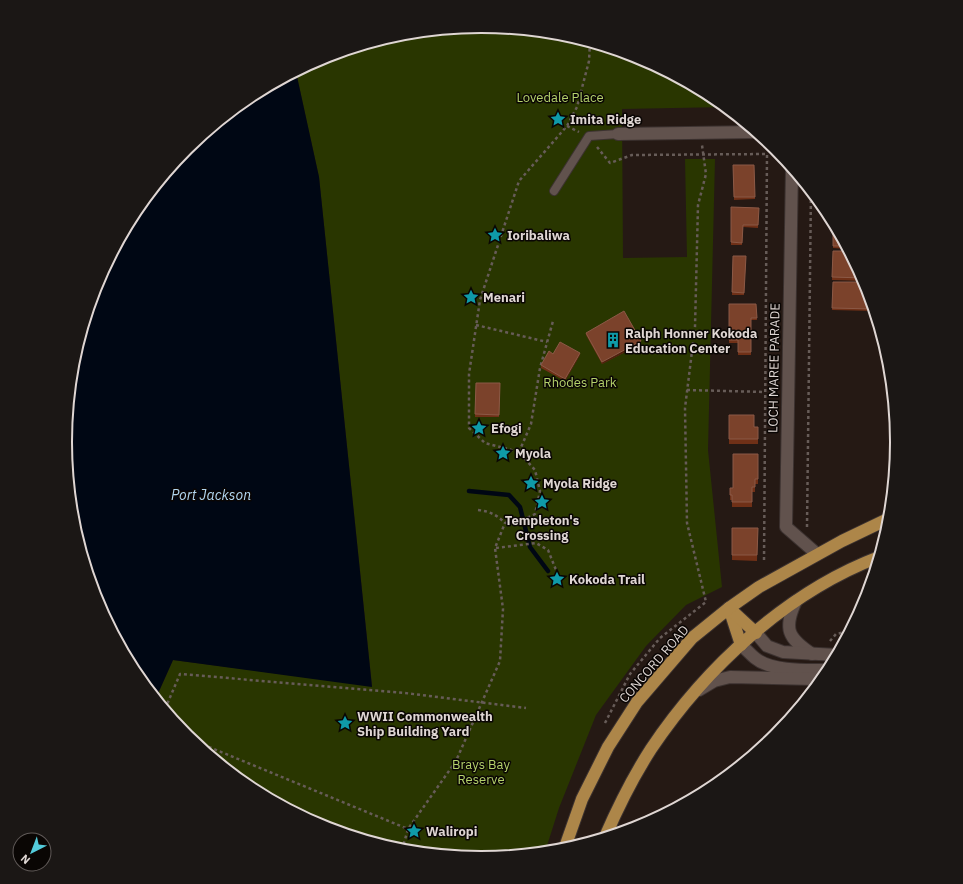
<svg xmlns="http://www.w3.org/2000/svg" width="963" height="884" font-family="'IBM Plex Sans',sans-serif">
	<rect width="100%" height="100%" fill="#251914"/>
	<polygon fill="#293600" points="482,26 563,34 641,58 713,96 726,107 622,109 623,258 687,257 685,159 715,159 708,450 722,587 686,605 646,646 596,715 559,808 545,852 481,858 400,850 322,826 250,788 187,736 156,698 173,660 372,686 319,177 296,72 323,58 401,34"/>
	<polygon fill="#000714" points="296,72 319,177 372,687 173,660 156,698 135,673 97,601 73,523 66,442 74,361 97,283 136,211 188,148 251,96"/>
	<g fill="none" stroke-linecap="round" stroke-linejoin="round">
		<polyline stroke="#000714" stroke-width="4.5" points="469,491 509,495 520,507 530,547 548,571"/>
		<defs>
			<polyline id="lane" points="554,191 589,136 618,134"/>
			<g id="street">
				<polyline points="618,134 756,132"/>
				<polyline points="792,167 786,527 817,554"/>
				<path d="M796 601C783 629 788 638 812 654"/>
				<polyline points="756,633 767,646 783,652 837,655"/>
				<path d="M741 645C746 649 750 654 755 658 772 672 808 670 829 670"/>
				<polyline points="699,690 714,681 730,677 814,679 824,677"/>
			</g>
			<g id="highway">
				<polyline points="729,608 741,645"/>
				<polyline points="730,609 756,633"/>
				<path d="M605 837C618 807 633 777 651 749 706 667 787 592 879 557"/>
				<polyline points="564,850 582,799 608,747 637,702 692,638 729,608 759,587 842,541 890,518"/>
			</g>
		</defs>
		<use href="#lane" stroke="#3c3230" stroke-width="10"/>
		<use href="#street" stroke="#3c3230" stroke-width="14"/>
		<use href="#highway" stroke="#3c3230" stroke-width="14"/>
		<g stroke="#675c58" stroke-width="2.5" stroke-dasharray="3 3" stroke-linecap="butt">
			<polyline points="567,126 579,132"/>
			<polyline points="597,147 610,163 632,155 767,154 764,563"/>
			<polyline points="476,325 547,342"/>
			<polyline points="687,390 765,392"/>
			<polyline points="519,452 531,424 540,368 553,321"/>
			<path d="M478 510C489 511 497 515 505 523"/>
			<polyline points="807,527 811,191"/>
			<polyline points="496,548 536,543 548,550 558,575"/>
			<polyline points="830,641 836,634 850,631"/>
			<polyline points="165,709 180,674 405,693 526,708"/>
			<polyline points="605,723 630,674 660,638 706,602 687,523 685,408 695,327 698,205 706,174 702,145"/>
			<polyline points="192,740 408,829"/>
			<polyline points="399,850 402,844"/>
			<polyline points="402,850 408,829 456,761 500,661 503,609 495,548 505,523 529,517 535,514 540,491 535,470 519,452 485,443 469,428 469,374 480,300 519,181 567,126 577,107 589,61 590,42"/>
		</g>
		<use href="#lane" stroke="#61524d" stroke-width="8"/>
		<use href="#street" stroke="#61524d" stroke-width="12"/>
		<use href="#highway" stroke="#ad8649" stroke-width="12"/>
	</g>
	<g fill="#6f3017">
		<polygon points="733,165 754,165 755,199 734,200"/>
		<polygon points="731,207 759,208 758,228 743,227 742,245 731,245"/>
		<polygon points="833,222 848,249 833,248"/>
		<polygon points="833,251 849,251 865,281 832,280"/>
		<polygon points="733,256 746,256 744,295 732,295"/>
		<polygon points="833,282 866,282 874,311 832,310"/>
		<polygon points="729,304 756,304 757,320 751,320 751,355 738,355 738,343 729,343"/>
		<polygon points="586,333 641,344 602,364 586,335"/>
		<polygon points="553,354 580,355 565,381 541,368 541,365"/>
		<polygon points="476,383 500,383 499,417 475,417"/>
		<polygon points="729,415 754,427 758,427 758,444 729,444"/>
		<polygon points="758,454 758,484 755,484 755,492 752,492 752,507 732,507 732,500 730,500 730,488 733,488"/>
		<polygon points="732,528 758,528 757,561 732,560"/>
		<polygon points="793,714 777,734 777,727"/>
	</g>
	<g fill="#4d200d">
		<polygon points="641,341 641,344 602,364 602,362"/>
		<polygon points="580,353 580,355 565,381 565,379"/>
	</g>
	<g fill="#7b422b" stroke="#8b5946">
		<polygon points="733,165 754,165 755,197 734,197"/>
		<polygon points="731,207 759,208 758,225 743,225 742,243 731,242"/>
		<polygon points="833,222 846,246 833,246"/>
		<polygon points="833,251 849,251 863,278 832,277"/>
		<polygon points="733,256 746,256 744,293 732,292"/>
		<polygon points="833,282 866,282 874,309 832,308"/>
		<polygon points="729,304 756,304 757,318 751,318 751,352 738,352 738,340 729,340"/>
		<polygon points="624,311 641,341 602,362 586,333"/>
		<polygon points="560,342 580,353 565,379 541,365 549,351 553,354"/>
		<polygon points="476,383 500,383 499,415 475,414"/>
		<polygon points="729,415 754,415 754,427 758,427 758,439 729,439"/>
		<polygon points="733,454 758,454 758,479 755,479 755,487 752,487 752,502 732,502 732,495 730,495 730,488 733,488"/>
		<polygon points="732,528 758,528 757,555 732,555"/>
		<polygon points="793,714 780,731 777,727"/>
	</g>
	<defs>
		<symbol id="sight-bare" viewBox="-9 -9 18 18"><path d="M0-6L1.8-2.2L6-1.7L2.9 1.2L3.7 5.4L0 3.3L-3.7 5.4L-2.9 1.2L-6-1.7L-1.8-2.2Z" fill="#0f9aa8" stroke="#0a0604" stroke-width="2.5" paint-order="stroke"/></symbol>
		<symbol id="building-bare" viewBox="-9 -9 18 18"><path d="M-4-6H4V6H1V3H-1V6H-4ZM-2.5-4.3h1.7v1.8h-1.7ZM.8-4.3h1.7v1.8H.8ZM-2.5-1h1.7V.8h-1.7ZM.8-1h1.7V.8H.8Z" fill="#0f9aa8" stroke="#0a0604" stroke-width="2.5" paint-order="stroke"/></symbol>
	</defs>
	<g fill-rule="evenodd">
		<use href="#sight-bare" x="547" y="108" width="22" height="22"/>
		<use href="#sight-bare" x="484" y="224" width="22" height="22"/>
		<use href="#sight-bare" x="460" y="286" width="22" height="22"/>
		<use href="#building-bare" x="602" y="329" width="22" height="22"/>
		<use href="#sight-bare" x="468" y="417" width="22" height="22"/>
		<use href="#sight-bare" x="492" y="442" width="22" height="22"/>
		<use href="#sight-bare" x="520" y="472" width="22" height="22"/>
		<use href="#sight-bare" x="531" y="491" width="22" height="22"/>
		<use href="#sight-bare" x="546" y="568" width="22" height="22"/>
		<use href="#sight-bare" x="334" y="712" width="22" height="22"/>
		<use href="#sight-bare" x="403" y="820" width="22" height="22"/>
	</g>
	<g text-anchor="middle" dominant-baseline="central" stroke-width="3" stroke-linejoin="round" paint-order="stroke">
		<g font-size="13" fill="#b4d16b" stroke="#0a0604">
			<text x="560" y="97">Lovedale Place</text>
			<text x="580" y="382">Rhodes Park</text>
			<text x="481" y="764">Brays Bay<tspan x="481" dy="15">Reserve</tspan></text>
		</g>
		<g font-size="13" font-weight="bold" fill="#dfd6d3" stroke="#0a0604" text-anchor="start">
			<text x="570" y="119">Imita Ridge</text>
			<text x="507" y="235">Ioribaliwa</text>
			<text x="483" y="297">Menari</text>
			<text x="625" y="333">Ralph Honner Kokoda<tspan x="625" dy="15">Education Center</tspan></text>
			<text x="491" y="428">Efogi</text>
			<text x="515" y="453">Myola</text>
			<text x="543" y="483">Myola Ridge</text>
			<text x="542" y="520" text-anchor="middle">Templeton's<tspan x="542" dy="15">Crossing</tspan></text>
			<text x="569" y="579">Kokoda Trail</text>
			<text x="357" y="716">WWII Commonwealth<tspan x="357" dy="15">Ship Building Yard</tspan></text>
			<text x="426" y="831">Waliropi</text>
		</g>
		<g font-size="13" fill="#dfd6d3" stroke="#0a0604">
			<text transform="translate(774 368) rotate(-89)">LOCH MAREE PARADE</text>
			<text transform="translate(654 664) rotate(-49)">CONCORD ROAD</text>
		</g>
		<g font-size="14" font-style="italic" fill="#b2d6f0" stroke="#0a0604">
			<text x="211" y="495">Port Jackson</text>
		</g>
	</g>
	<path d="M0 0H963V884H0ZM72 442a409 409 0 1 1 818 0a409 409 0 1 1-818 0Z" fill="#1b1715" fill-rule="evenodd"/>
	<path fill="none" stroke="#dfd6d3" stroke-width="2" d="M72 442a409 409 0 1 1 818 0a409 409 0 1 1-818 0Z"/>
	<g transform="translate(32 852) rotate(222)"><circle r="19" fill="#0a0604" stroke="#5f5957"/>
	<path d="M0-3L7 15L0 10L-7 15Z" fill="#53cbdb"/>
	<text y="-6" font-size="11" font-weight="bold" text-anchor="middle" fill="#dfd6d3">N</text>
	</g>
</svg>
